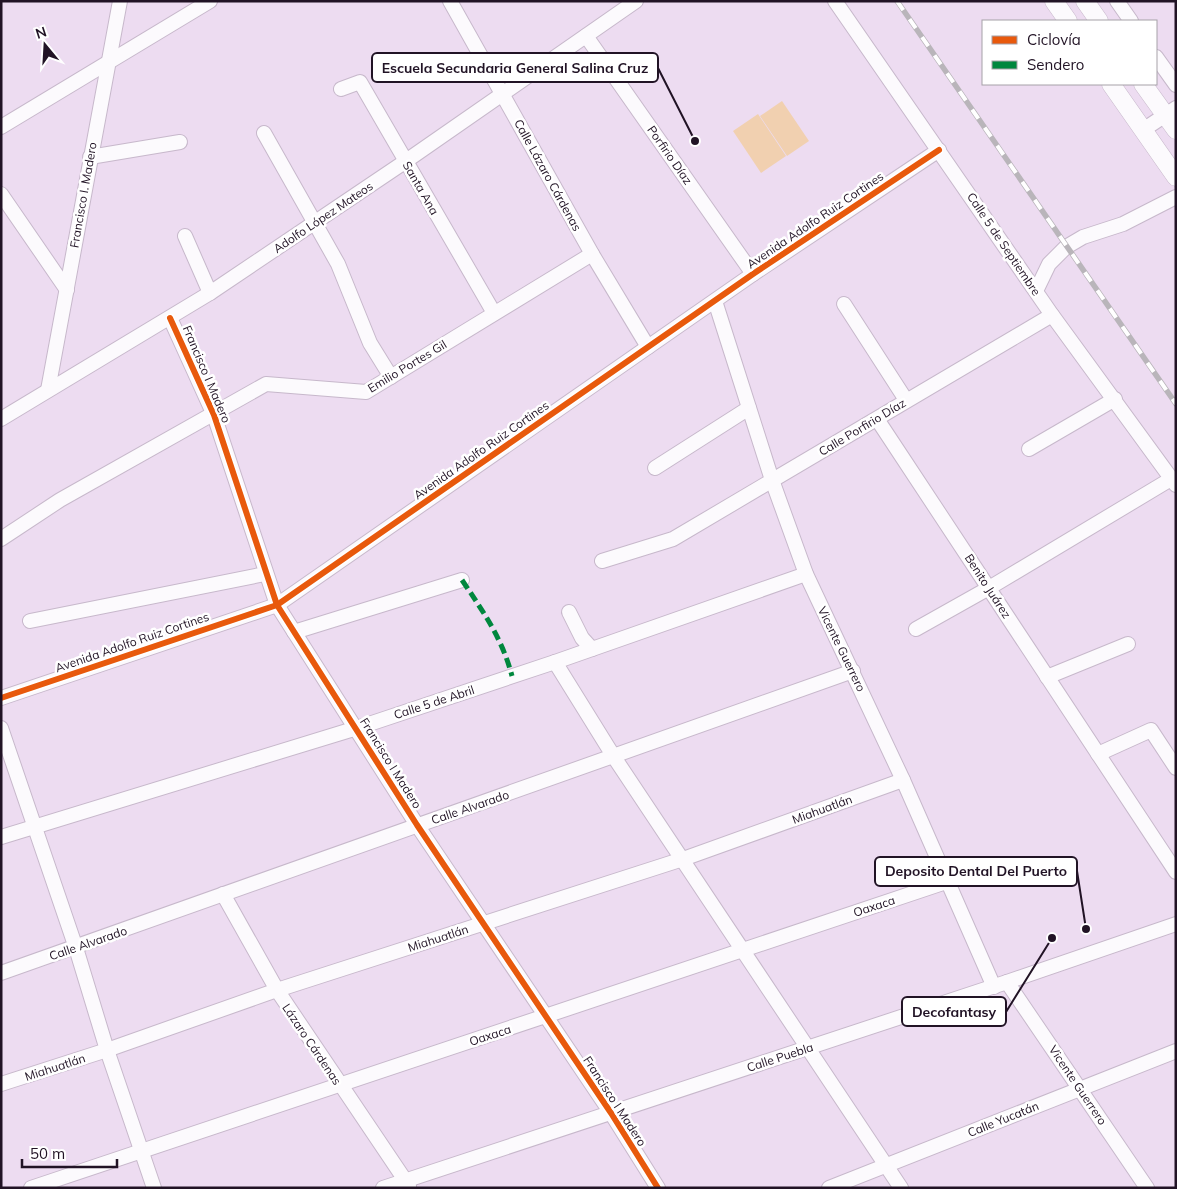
<svg xmlns="http://www.w3.org/2000/svg" width="1177" height="1189" font-family="Mulish,sans-serif">
	<rect width="100%" height="100%" fill="#eddcf1"/>
	<g fill="#f1d0b0">
		<polygon points="782,101 809,141 787,156 760,116"/>
		<polygon points="758,114 786,156 761,173 733,131"/>
	</g>
	<g fill="none" stroke-linecap="round" stroke-linejoin="round">
		<defs>
			<g id="minor">
				<polyline points="450,1 592,254 648,347"/>
				<polyline points="835,1 1052,315 1176,485"/>
				<polyline points="1117,1 1131,21"/>
				<polyline points="586,36 753,274"/>
				<polyline points="1156,57 1176,85"/>
				<polyline points="341,89 360,82 494,313"/>
				<polyline points="1,127 210,1"/>
				<polyline points="1143,130 1176,108"/>
				<polyline points="264,133 338,264 370,343 391,377"/>
				<polyline points="90,157 180,142"/>
				<polyline points="1,194 67,290"/>
				<polyline points="185,236 210,293"/>
				<polyline points="1036,291 1049,264 1066,247 1083,237 1123,224 1176,197"/>
				<polyline points="715,301 772,480 806,574 903,780 994,987"/>
				<polyline points="844,304 906,400"/>
				<polyline points="170,318 214,415 277,605 417,825 611,1113 658,1188"/>
				<polyline points="48,390 120,1"/>
				<polyline points="1,419 210,293 406,161 636,1"/>
				<polyline points="877,419 1176,872"/>
				<polyline points="1029,449 1115,399"/>
				<polyline points="655,468 749,408"/>
				<polyline points="1,539 60,500 266,384 366,392 592,254"/>
				<polyline points="602,561 673,539 1052,315"/>
				<polyline points="569,612 582,638 592,649"/>
				<polyline points="30,621 265,574"/>
				<polyline points="916,629 989,588 1171,479"/>
				<polyline points="294,632 462,580"/>
				<polyline points="555,662 614,757 901,1188"/>
				<polyline points="1047,677 1128,644"/>
				<polyline points="1,698 277,605 753,274 939,150"/>
				<polyline points="1,728 76,948 107,1050 154,1188"/>
				<polyline points="1098,754 1151,730 1176,768"/>
				<polyline points="1,837 357,728 555,662 806,574"/>
				<polyline points="223,894 277,990 409,1186"/>
				<polyline points="1,973 853,671"/>
				<polyline points="1007,982 1147,1188"/>
				<polyline points="1,1084 107,1050 277,990 683,859 903,780"/>
				<polyline points="31,1188 949,881"/>
				<polyline points="383,1188 1007,982 1176,924"/>
				<polyline points="829,1188 1176,1051"/>
			</g>
			<g id="major">
				<polyline points="1054,1 1068,21"/>
				<polyline points="1085,1 1099,21"/>
				<polyline points="1111,84 1176,177"/>
				<polyline points="1143,84 1176,130"/>
			</g>
		</defs>
		<use href="#minor" stroke="#c7b8cb" stroke-width="16"/>
		<use href="#major" stroke="#c7b8cb" stroke-width="19"/>
		<use href="#minor" stroke="#fcfafd" stroke-width="14"/>
		<use href="#major" stroke="#fcfafd" stroke-width="18"/>
		<defs>
			<polyline id="rail" points="897,1 1176,404"/>
		</defs>
		<use href="#rail" stroke="#b9b5ba" stroke-width="5.5"/>
		<use href="#rail" stroke="#fff" stroke-width="4" stroke-dasharray="11" stroke-linecap="butt"/>
		<path stroke="#00873e" stroke-width="5" stroke-dasharray="10 5" stroke-linecap="butt" d="M462 580C484 613 502 638 512 676"/>
		<defs>
			<g id="cycleway">
				<polyline points="170,318 214,415 277,605 417,825 611,1113 658,1188"/>
				<polyline points="1,698 277,605 753,274 939,150"/>
			</g>
		</defs>
		<use href="#cycleway" stroke="#fff" stroke-width="9"/>
		<use href="#cycleway" stroke="#e8590c" stroke-width="6"/>
	</g>
	<g text-anchor="middle" dominant-baseline="central" stroke-width="5" stroke-linejoin="round" paint-order="stroke">
		<g font-size="12" fill="#211325" stroke="#fff">
			<text transform="translate(670 155) rotate(55)">Porfirio Díaz</text>
			<text transform="translate(548 175) rotate(61)">Calle Lázaro Cárdenas</text>
			<text transform="translate(421 188) rotate(60)">Santa Ana</text>
			<text transform="translate(83 195) rotate(-80)">Francisco I. Madero</text>
			<text transform="translate(323 217) rotate(-34)">Adolfo López Mateos</text>
			<text transform="translate(815 220) rotate(-34)">Avenida Adolfo Ruiz Cortines</text>
			<text transform="translate(1004 244) rotate(56)">Calle 5 de Septiembre</text>
			<text transform="translate(407 366) rotate(-31)">Emilio Portes Gil</text>
			<text transform="translate(207 374) rotate(67)">Francisco I Madero</text>
			<text transform="translate(862 427) rotate(-31)">Calle Porfirio Díaz</text>
			<text transform="translate(481 450) rotate(-35)">Avenida Adolfo Ruiz Cortines</text>
			<text transform="translate(988 586) rotate(57)">Benito Juárez</text>
			<text transform="translate(132 642) rotate(-19)">Avenida Adolfo Ruiz Cortines</text>
			<text transform="translate(842 649) rotate(64)">Vicente Guerrero</text>
			<text transform="translate(434 702) rotate(-18)">Calle 5 de Abril</text>
			<text transform="translate(391 763) rotate(58)">Francisco I Madero</text>
			<text transform="translate(470 807) rotate(-19)">Calle Alvarado</text>
			<text transform="translate(822 809) rotate(-20)">Miahuatlán</text>
			<text transform="translate(874 906) rotate(-18)">Oaxaca</text>
			<text transform="translate(438 938) rotate(-18)">Miahuatlán</text>
			<text transform="translate(88 943) rotate(-19)">Calle Alvarado</text>
			<text transform="translate(490 1035) rotate(-18)">Oaxaca</text>
			<text transform="translate(312 1044) rotate(56)">Lázaro Cárdenas</text>
			<text transform="translate(780 1057) rotate(-18)">Calle Puebla</text>
			<text transform="translate(55 1067) rotate(-18)">Miahuatlán</text>
			<text transform="translate(1078 1085) rotate(56)">Vicente Guerrero</text>
			<text transform="translate(615 1101) rotate(57)">Francisco I Madero</text>
			<text transform="translate(1003 1119) rotate(-22)">Calle Yucatán</text>
		</g>
	</g>
	<path fill="none" stroke="#211325" stroke-width="2" d="M695 141L658 68M1086 929L1077 871M1052 938L1006 1012"/>
	<g fill="#211325" stroke="#fff" stroke-width="2">
		<circle cx="695" cy="141" r="5"/>
		<circle cx="1086" cy="929" r="5"/>
		<circle cx="1052" cy="938" r="5"/>
	</g>
	<g fill="#fff" stroke="#211325" stroke-width="2">
		<rect x="372" y="53" width="286" height="29" rx="5"/>
		<rect x="875" y="857" width="202" height="29" rx="5"/>
		<rect x="902" y="997" width="104" height="29" rx="5"/>
	</g>
	<g font-size="14" text-anchor="middle" font-weight="bold" fill="#211325">
		<text x="515" y="73">Escuela Secundaria General Salina Cruz</text>
		<text x="976" y="876">Deposito Dental Del Puerto</text>
		<text x="954" y="1017">Decofantasy</text>
	</g>
	<rect width="1177" height="1189" fill="none" stroke="#211325" stroke-width="5"/>
	<rect x="982" y="20" width="175" height="65" fill="#ffffff" stroke="#a6a1a8"/>
	<rect x="992" y="36" width="25" height="8" fill="#e8590c" stroke="#a6a1a8"/>
	<text x="1027" y="45" font-size="15" fill="#211325">Ciclovía</text>
	<rect x="992" y="61" width="25" height="8" fill="#00873e" stroke="#a6a1a8"/>
	<text x="1027" y="70" font-size="15" fill="#211325">Sendero</text>
	<g transform="translate(45 45) rotate(342)" stroke="#ffffff" stroke-width="4" paint-order="stroke">
	<path d="M0-4L9 19L0 12L-9 19Z" fill="#211325"/>
	<text y="-8" font-size="14" font-weight="bold" text-anchor="middle" fill="#211325">N</text>
	</g>
	<path d="M22 1159v8h95v-8" fill="none" stroke="#211325" stroke-width="2.5"/>
	<text x="30" y="1159" font-size="15" fill="#211325" stroke="#ffffff" stroke-width="4" paint-order="stroke">50 m</text>
</svg>
